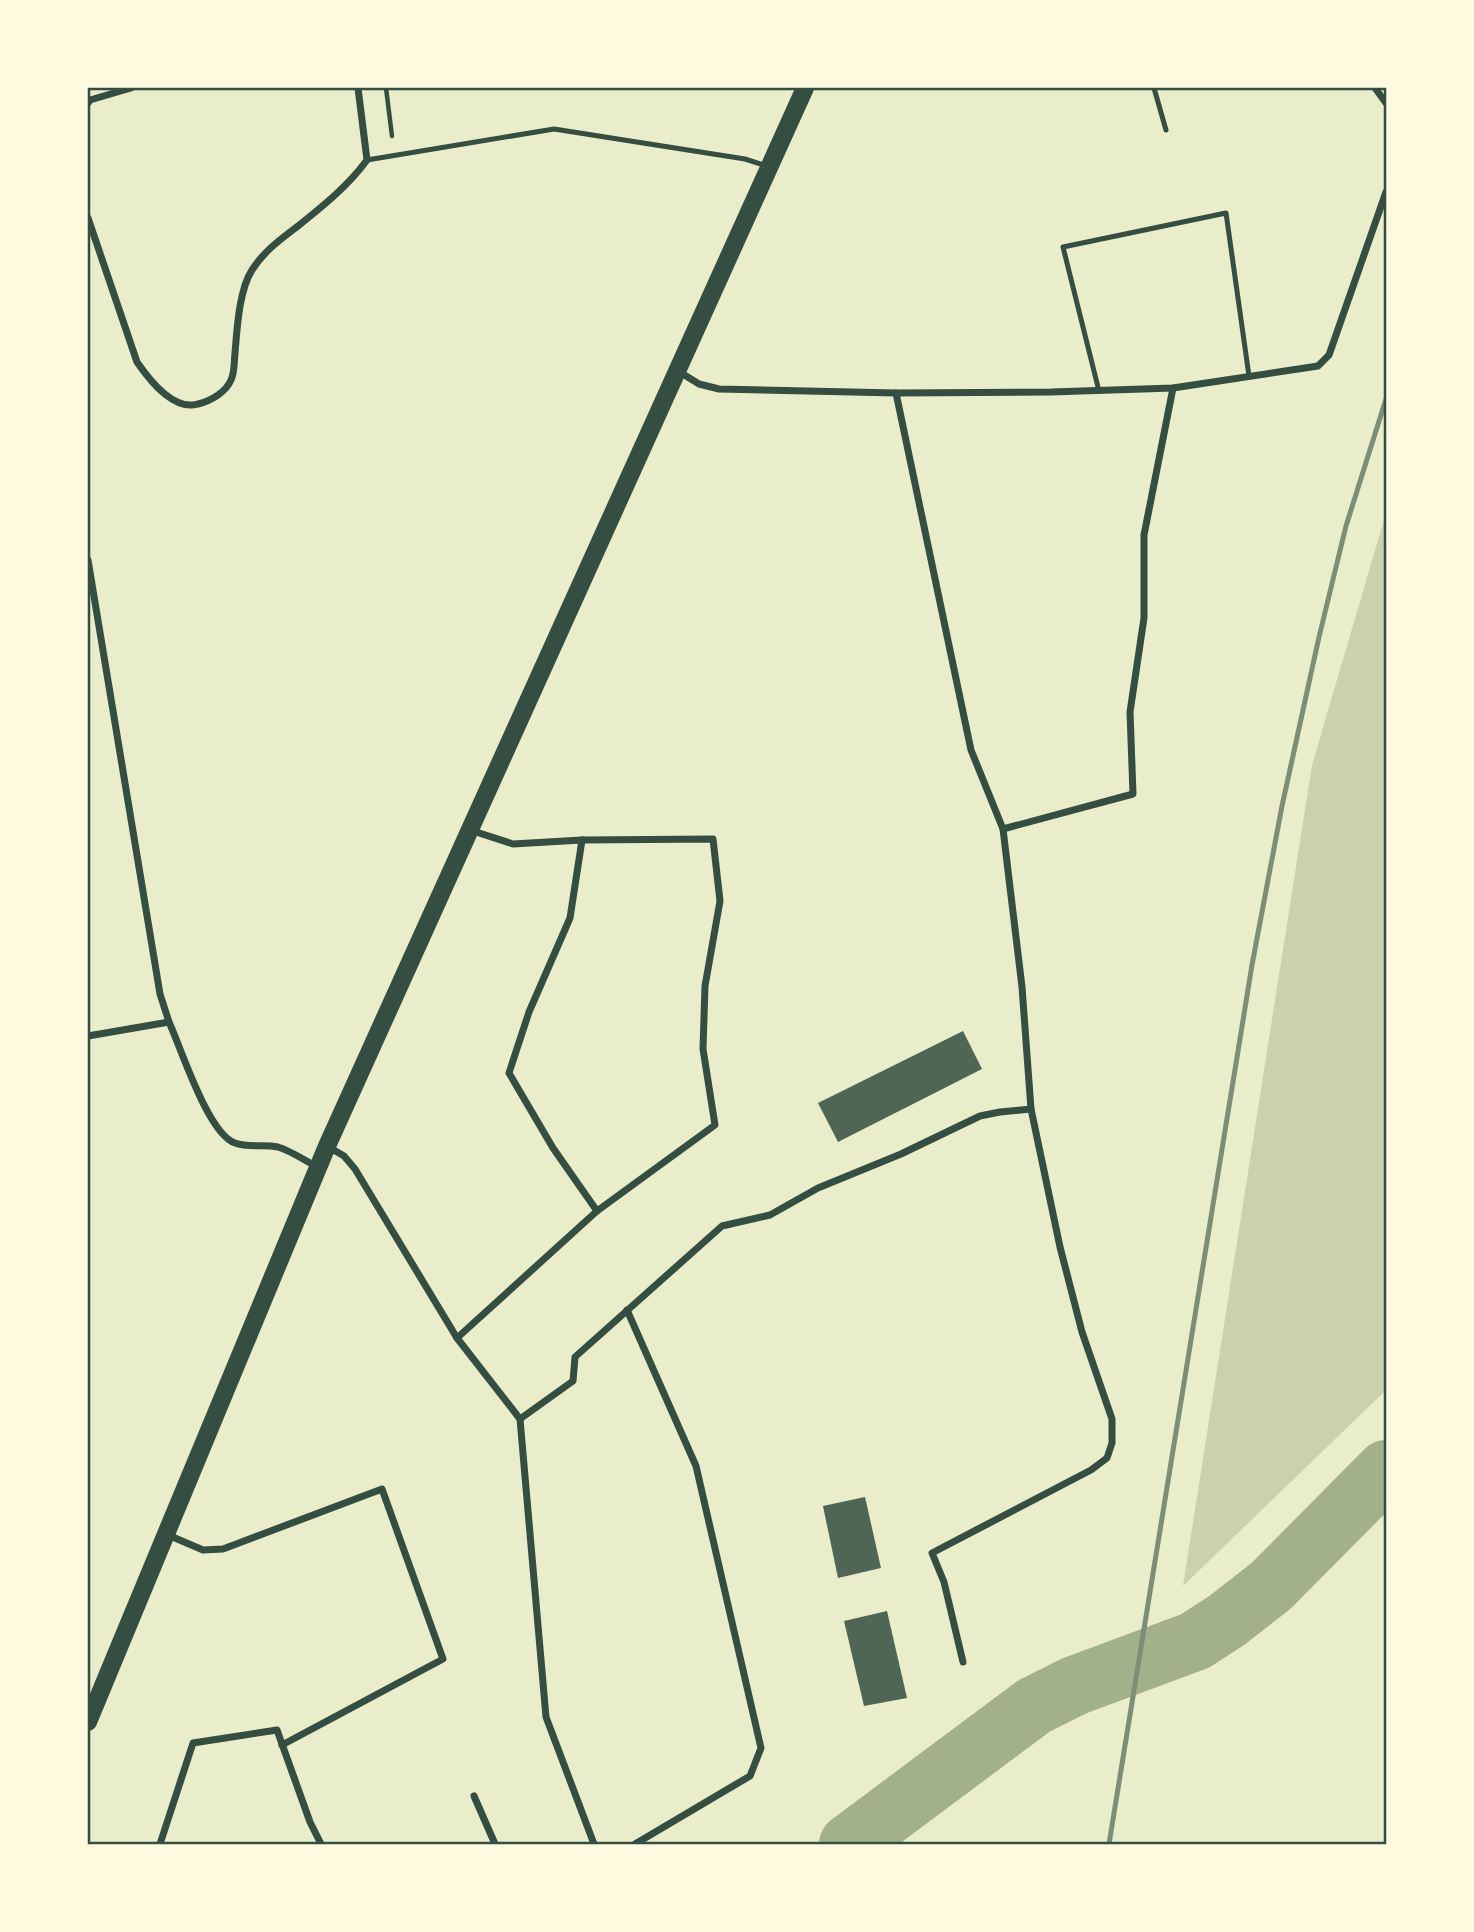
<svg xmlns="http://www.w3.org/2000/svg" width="1474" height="1932" font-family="Montserrat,sans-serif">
	<rect width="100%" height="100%" fill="#e9edc9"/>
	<polygon fill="#cad2ad" points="1386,513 1386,1390 1183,1586 1312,765"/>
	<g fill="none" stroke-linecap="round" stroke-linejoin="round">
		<polyline stroke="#a3b18a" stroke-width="60" points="849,1844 1034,1706 1074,1686 1195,1641 1226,1621 1271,1586 1386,1470"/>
	</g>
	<g fill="#4f6655">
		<polygon points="963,1031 982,1069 838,1142 818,1103"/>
		<polygon points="865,1497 881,1568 838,1578 823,1506"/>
		<polygon points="887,1611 907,1698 864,1706 844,1621"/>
	</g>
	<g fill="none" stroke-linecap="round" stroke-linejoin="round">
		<polyline stroke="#344e41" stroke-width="4.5" points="386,88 392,136"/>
		<g stroke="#344e41" stroke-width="5">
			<polyline points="1154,88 1166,130"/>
			<polyline points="367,160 554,129 745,159 767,166"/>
			<polyline points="1099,391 1063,247 1226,213 1249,376"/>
		</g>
		<g stroke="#344e41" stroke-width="7">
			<polyline points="1375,88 1386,103"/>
			<polyline points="88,103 90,100 131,88"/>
			<path d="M88 218 137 362C150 381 174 411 198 404 211 401 226 392 231 380 235 372 234 361 235 353 237 329 239 290 252 270 264 251 281 239 298 226 323 206 348 186 367 160L358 88"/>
			<polyline points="678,371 699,384 719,389 896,393 1051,392 1173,388 1318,366 1329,355 1386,192"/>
			<polyline points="896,393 971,750 1003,829 1022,987 1031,1109 1060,1247 1082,1332 1112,1419 1112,1443 1107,1458 1091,1470 932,1553 944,1582 963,1662"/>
			<polyline points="88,560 160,994 169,1022 88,1036"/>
			<polyline points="1003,829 1133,794 1130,712 1144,618 1144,535 1173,388"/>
			<polyline points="582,840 570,918 529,1012 509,1073 553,1148 597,1211"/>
			<path d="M169 1022C181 1048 208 1134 235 1143 248 1148 264 1144 278 1147 291 1151 304 1160 316 1166"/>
			<polyline points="327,1146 344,1156 355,1169 457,1338 520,1419 546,1717 594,1844"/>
			<polyline points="627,1310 696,1466 761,1748 750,1776 635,1844"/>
			<polyline points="457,1338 597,1211 715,1125 703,1049 705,986 720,901 713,839 582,840 513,844 470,830"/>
			<polyline points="520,1419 573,1381 575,1357 722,1226 770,1215 818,1188 901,1154 980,1116 1000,1112 1031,1109"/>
			<polyline points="168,1535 203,1550 223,1549 382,1489 443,1659 282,1745"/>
			<polyline points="474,1796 495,1844"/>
			<polyline points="160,1844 193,1743 277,1730 310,1822 321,1844"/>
		</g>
		<polyline stroke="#344e41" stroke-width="18" points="88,1722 327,1146 805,88"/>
		<polyline stroke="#7c8e77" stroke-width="5" points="1109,1844 1252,965 1282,806 1319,637 1346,526 1386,399"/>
	</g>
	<rect width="1474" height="1932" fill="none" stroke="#fefae0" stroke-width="178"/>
	<rect x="89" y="89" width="1296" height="1754" fill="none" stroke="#344e41" stroke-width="2.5"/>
</svg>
